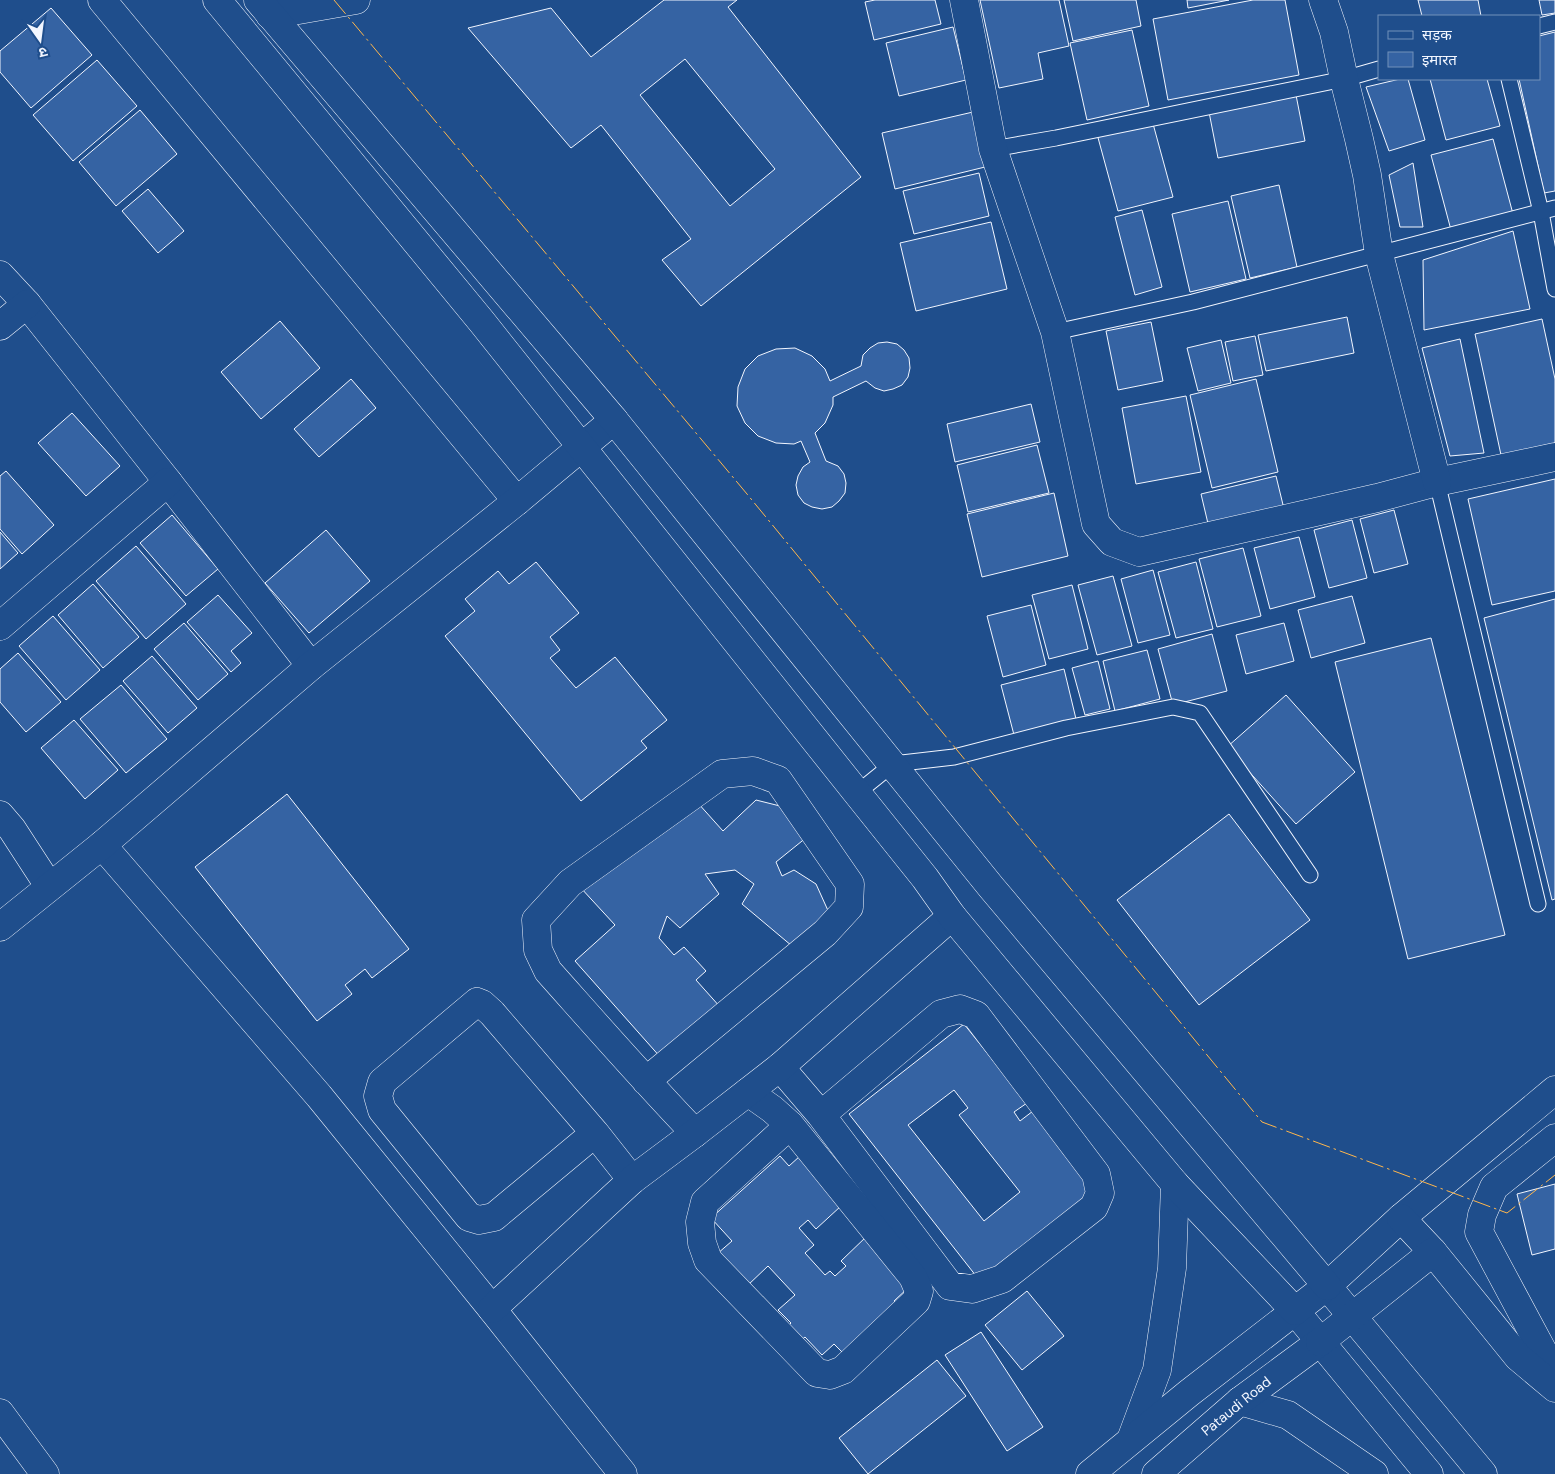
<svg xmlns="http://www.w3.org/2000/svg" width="1555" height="1474" font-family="'DM Sans','Noto Sans Devanagari',sans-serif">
	<rect width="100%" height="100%" fill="#1f4e8c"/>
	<g fill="#3563a3" stroke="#f2f6ff" fill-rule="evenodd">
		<path d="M664 0H737L728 7 861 177 701 306 662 260 691 239 601 125 571 148 468 28 551 8 591 57ZM685 59 775 169 730 206 640 95Z"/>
		<polygon points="875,0 935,0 941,24 874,40 865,2"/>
		<polygon points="980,0 1059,0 1069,46 1038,53 1043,79 999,88"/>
		<polygon points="1064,0 1136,0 1141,26 1073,41"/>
		<polygon points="1187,0 1229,0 1188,8"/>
		<polygon points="1253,0 1285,0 1299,75 1168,100 1153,19"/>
		<polygon points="1418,0 1478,0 1481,16 1422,16"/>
		<polygon points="1539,0 1555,0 1555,13 1542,15"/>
		<polygon points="51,8 92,55 31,108 0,72 0,51"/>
		<polygon points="953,27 966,80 899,96 886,43"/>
		<polygon points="1132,30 1149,106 1087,120 1070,43"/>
		<polygon points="1555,32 1555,191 1544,193 1519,79 1539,79 1539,36"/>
		<polygon points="97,60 137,106 73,161 33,115"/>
		<polygon points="1400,79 1408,79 1425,140 1389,151 1366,87"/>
		<polygon points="1430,79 1487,79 1500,126 1446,140"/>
		<polygon points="1296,95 1305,141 1218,158 1209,112"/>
		<polygon points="140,110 177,154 116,206 79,162"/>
		<polygon points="973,112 985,167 895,189 882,133"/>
		<polygon points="1152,120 1173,197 1118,211 1097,134"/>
		<polygon points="1493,139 1513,214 1451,230 1431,155"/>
		<polygon points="1413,163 1423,227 1400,227 1389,175"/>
		<polygon points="979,173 989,216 914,234 903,191"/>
		<polygon points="1279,185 1297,267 1250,278 1231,196"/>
		<polygon points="148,189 184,231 158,253 122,211"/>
		<polygon points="1228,201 1246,279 1190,292 1172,214"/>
		<polygon points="1142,210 1162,287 1135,295 1115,217"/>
		<polygon points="991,222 1007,289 916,311 900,243"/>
		<polygon points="1513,231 1530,309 1424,330 1423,260"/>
		<polygon points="1347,317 1354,353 1266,371 1258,335"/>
		<polygon points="1542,319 1555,379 1555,443 1501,455 1475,334"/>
		<polygon points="280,321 320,368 261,419 221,372"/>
		<polygon points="1151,322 1163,381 1118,390 1106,331"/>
		<polygon points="1255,336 1263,375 1233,381 1225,342"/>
		<polygon points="1460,339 1484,453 1450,456 1422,348"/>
		<polygon points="1221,340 1231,383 1198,391 1187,348"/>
		<polygon points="887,342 897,344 904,350 909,358 910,368 908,377 902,385 893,389 884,391 875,388 866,381 833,397 833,405 825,423 815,433 826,461 838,466 844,474 846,483 845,493 839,501 832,507 822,509 812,507 804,503 798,495 796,485 798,476 803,467 810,462 801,441 794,444 776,443 758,436 745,423 737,406 738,387 745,369 758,356 776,349 795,348 812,356 825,369 830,381 861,366 863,355 870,348 878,343"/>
		<polygon points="351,379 376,408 319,457 294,429"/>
		<polygon points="1256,379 1278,472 1212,488 1190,395"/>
		<polygon points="1186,396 1201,472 1136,484 1122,408"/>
		<polygon points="1031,404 1040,442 955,462 947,424"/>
		<polygon points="72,413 120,466 86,496 38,443"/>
		<polygon points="1037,445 1049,493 968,512 957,465"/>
		<polygon points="6,471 54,525 22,554 0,529 0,476"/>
		<polygon points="1276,476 1285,513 1210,532 1201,494"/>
		<polygon points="1555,479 1555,591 1492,605 1468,499"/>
		<polygon points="1054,493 1068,556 982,577 967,514"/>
		<polygon points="1394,510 1408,564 1374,573 1360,519"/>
		<polygon points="172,515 218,569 186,596 140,543"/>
		<polygon points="1352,520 1367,578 1329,588 1314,530"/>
		<polygon points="326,530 370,581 309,633 265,583"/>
		<polygon points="0,532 18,553 0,569"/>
		<polygon points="1299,537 1315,597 1270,609 1254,548"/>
		<polygon points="136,546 186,604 146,639 96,581"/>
		<polygon points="1243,548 1261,616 1217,627 1199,559"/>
		<polygon points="536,562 579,613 550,637 560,650 550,658 576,688 615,657 667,720 641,741 647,748 581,801 445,636 475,611 465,599 498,571 509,584"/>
		<polygon points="1196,562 1213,629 1176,638 1158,572"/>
		<polygon points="1153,570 1170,635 1138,643 1121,579"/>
		<polygon points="1113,576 1132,646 1097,655 1078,585"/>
		<polygon points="93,584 139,637 103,668 58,615"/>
		<polygon points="1072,585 1088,649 1049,659 1032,595"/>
		<polygon points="218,595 252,633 231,651 241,663 231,672 187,622"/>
		<polygon points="1352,596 1365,643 1311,658 1298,610"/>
		<polygon points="1555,599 1555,899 1552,900 1484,618"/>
		<polygon points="1031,605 1046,665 1003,677 987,616"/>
		<polygon points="53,616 100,670 66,700 19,646"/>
		<polygon points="184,623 228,674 198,700 154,649"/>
		<polygon points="1284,623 1294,661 1246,674 1236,635"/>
		<polygon points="1212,634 1227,691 1173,705 1158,649"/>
		<polygon points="1431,638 1505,935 1408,959 1335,662"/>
		<polygon points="1147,650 1160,699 1115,711 1103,661"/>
		<polygon points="18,653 61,702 26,732 0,702 0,669"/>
		<polygon points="152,656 197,708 168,733 123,681"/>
		<polygon points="1098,661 1110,709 1085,715 1072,668"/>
		<polygon points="1064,669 1076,719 1014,735 1001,685"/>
		<polygon points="121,685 167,739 126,773 80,719"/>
		<polygon points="1286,695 1355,772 1296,824 1227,747"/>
		<polygon points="74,720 118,770 85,799 41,748"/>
		<polygon points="287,794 409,949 372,978 365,969 345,985 352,994 317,1021 195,867"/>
		<polygon points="756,800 784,807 807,837 776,862 782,876 794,870 816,884 830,915 792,946 742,904 754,884 735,870 705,874 719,894 680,928 667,916 659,938 674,955 684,947 706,971 696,980 721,1008 662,1059 575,961 615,925 580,887 697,802 723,831"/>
		<polygon points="1229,814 1310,920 1199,1005 1117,900"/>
		<path d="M964 1024 1027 1103 1014 1112 1020 1121 1033 1111 1096 1191 980 1281 849 1114ZM954 1090 968 1108 959 1115 1020 1192 984 1221 908 1125Z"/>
		<polygon points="780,1156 789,1166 800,1156 841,1206 816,1229 808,1220 799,1228 814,1245 805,1253 825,1275 830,1271 835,1276 846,1266 841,1261 868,1235 909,1287 894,1301 900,1307 846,1356 834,1344 822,1355 805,1337 798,1343 785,1329 791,1323 778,1310 795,1295 768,1266 747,1286 717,1254 732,1241 711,1218"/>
		<polygon points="1555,1184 1555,1249 1532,1255 1517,1194"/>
		<polygon points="1027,1291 1064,1336 1022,1370 985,1325"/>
		<polygon points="981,1332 1043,1427 1007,1451 945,1355"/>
		<polygon points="937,1360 966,1396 868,1474 839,1438"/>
	</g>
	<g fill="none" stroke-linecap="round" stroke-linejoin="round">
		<defs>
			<g id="service">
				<polyline points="1539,26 1555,22"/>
				<polyline points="1509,79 1541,212 1555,289"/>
				<polyline points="993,149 1056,138 1344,79 1379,69"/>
				<polyline points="1055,332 1193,302 1555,208"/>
				<polyline points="1437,482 1538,904"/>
				<polyline points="857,793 893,764 954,757 1066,728 1173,707 1200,713 1310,875"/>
			</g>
			<g id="minor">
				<polyline points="102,0 517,501"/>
				<polyline points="964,0 993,149 1055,332 1096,524 1112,542 1139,552 1377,498 1437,482 1555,457"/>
				<polyline points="1323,0 1334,32 1344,79 1359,139 1367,175 1379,254 1437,482"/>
				<polyline points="270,15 356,0"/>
				<polyline points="0,275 27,304 168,482 311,666"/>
				<polyline points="0,326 27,304"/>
				<polyline points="0,626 168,482"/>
				<polyline points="0,815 12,829 49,886"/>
				<polyline points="102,845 319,1096 492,1309 623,1474"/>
				<polyline points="0,927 102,845 311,666 517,501 614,420"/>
				<polyline points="780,1067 821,1115 950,1286 972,1289 1002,1279 1094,1207 1100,1193 1096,1174 976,1015 960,1009 941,1014 821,1115"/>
				<path d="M646 1081 825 933 849 907 850 884 778 780 753 771 722 774 570 883 536 920 538 950 548 971C597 1026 645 1081 695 1133"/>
				<polyline points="748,1092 772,1109 790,1125 913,1277 919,1291 916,1301 843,1370 830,1375 817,1373 708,1260 702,1243 700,1222 705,1202 790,1125"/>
				<polyline points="595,1133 494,1217 479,1220 469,1217 382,1110 378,1096 382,1082 477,1002 482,1004 492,1013 595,1133 632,1180"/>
				<polyline points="492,1309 632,1180 695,1133 780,1067 952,916"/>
				<polyline points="0,1413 45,1474"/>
			</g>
			<g id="secondary">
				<polyline points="1327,1286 1483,1474"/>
				<polyline points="1295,1311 1429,1474"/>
			</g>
			<g id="primary">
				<polyline points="1240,1401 1288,1415 1374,1474"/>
				<polyline points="1132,1437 1157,1370 1172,1268 1175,1184"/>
				<polyline points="1090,1474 1189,1393 1295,1311"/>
				<polyline points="1156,1474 1240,1401 1320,1342"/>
			</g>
			<g id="trunk">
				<polyline points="217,0 482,322 857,793 925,878 952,916 1175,1184 1295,1311 1327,1286 1401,1218 1555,1090"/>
				<polyline points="258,0 614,420 991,887 1327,1286"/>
				<polyline points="1555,1138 1494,1187 1482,1215 1479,1232 1555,1374"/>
				<polyline points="1401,1218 1433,1252 1518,1357 1555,1388"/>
				<polyline points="1320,1342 1433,1252"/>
			</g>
		</defs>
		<use href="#service" stroke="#f2f6ff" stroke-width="17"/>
		<use href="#minor" stroke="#f2f6ff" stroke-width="29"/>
		<use href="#secondary" stroke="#f2f6ff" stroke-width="29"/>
		<use href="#primary" stroke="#f2f6ff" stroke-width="29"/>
		<use href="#trunk" stroke="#f2f6ff" stroke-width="29"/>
		<use href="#service" stroke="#1f4e8c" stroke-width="15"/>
		<use href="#minor" stroke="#1f4e8c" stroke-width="28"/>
		<use href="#secondary" stroke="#1f4e8c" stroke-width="28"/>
		<use href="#primary" stroke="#1f4e8c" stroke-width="28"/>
		<use href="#trunk" stroke="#1f4e8c" stroke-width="28"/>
		<polyline stroke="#ffb74d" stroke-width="1" stroke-dasharray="18 4 2.5 4" stroke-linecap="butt" points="334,0 747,494 1262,1122 1507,1213 1555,1175"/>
	</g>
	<g text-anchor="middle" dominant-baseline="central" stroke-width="4" stroke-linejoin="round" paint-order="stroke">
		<g font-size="14" fill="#f2f6ff" stroke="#1f4e8c">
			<text transform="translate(1236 1406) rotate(-39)">Pataudi Road</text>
		</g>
	</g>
	<rect x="1378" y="15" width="162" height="65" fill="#1f4e8c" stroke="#7391ba"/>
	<rect x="1388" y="31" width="25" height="8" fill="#1f4e8c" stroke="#7391ba"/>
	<text x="1422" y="40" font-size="15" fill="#f2f6ff">सड़क</text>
	<rect x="1388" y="52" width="25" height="15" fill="#3563a3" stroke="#7391ba"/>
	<text x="1422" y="65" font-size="15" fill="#f2f6ff">इमारत</text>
	<g transform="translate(40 40) rotate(166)" stroke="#1f4e8c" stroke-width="4" paint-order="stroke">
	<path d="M0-4L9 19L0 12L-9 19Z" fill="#f2f6ff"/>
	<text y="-8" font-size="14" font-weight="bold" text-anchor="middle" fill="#f2f6ff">उ</text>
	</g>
</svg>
